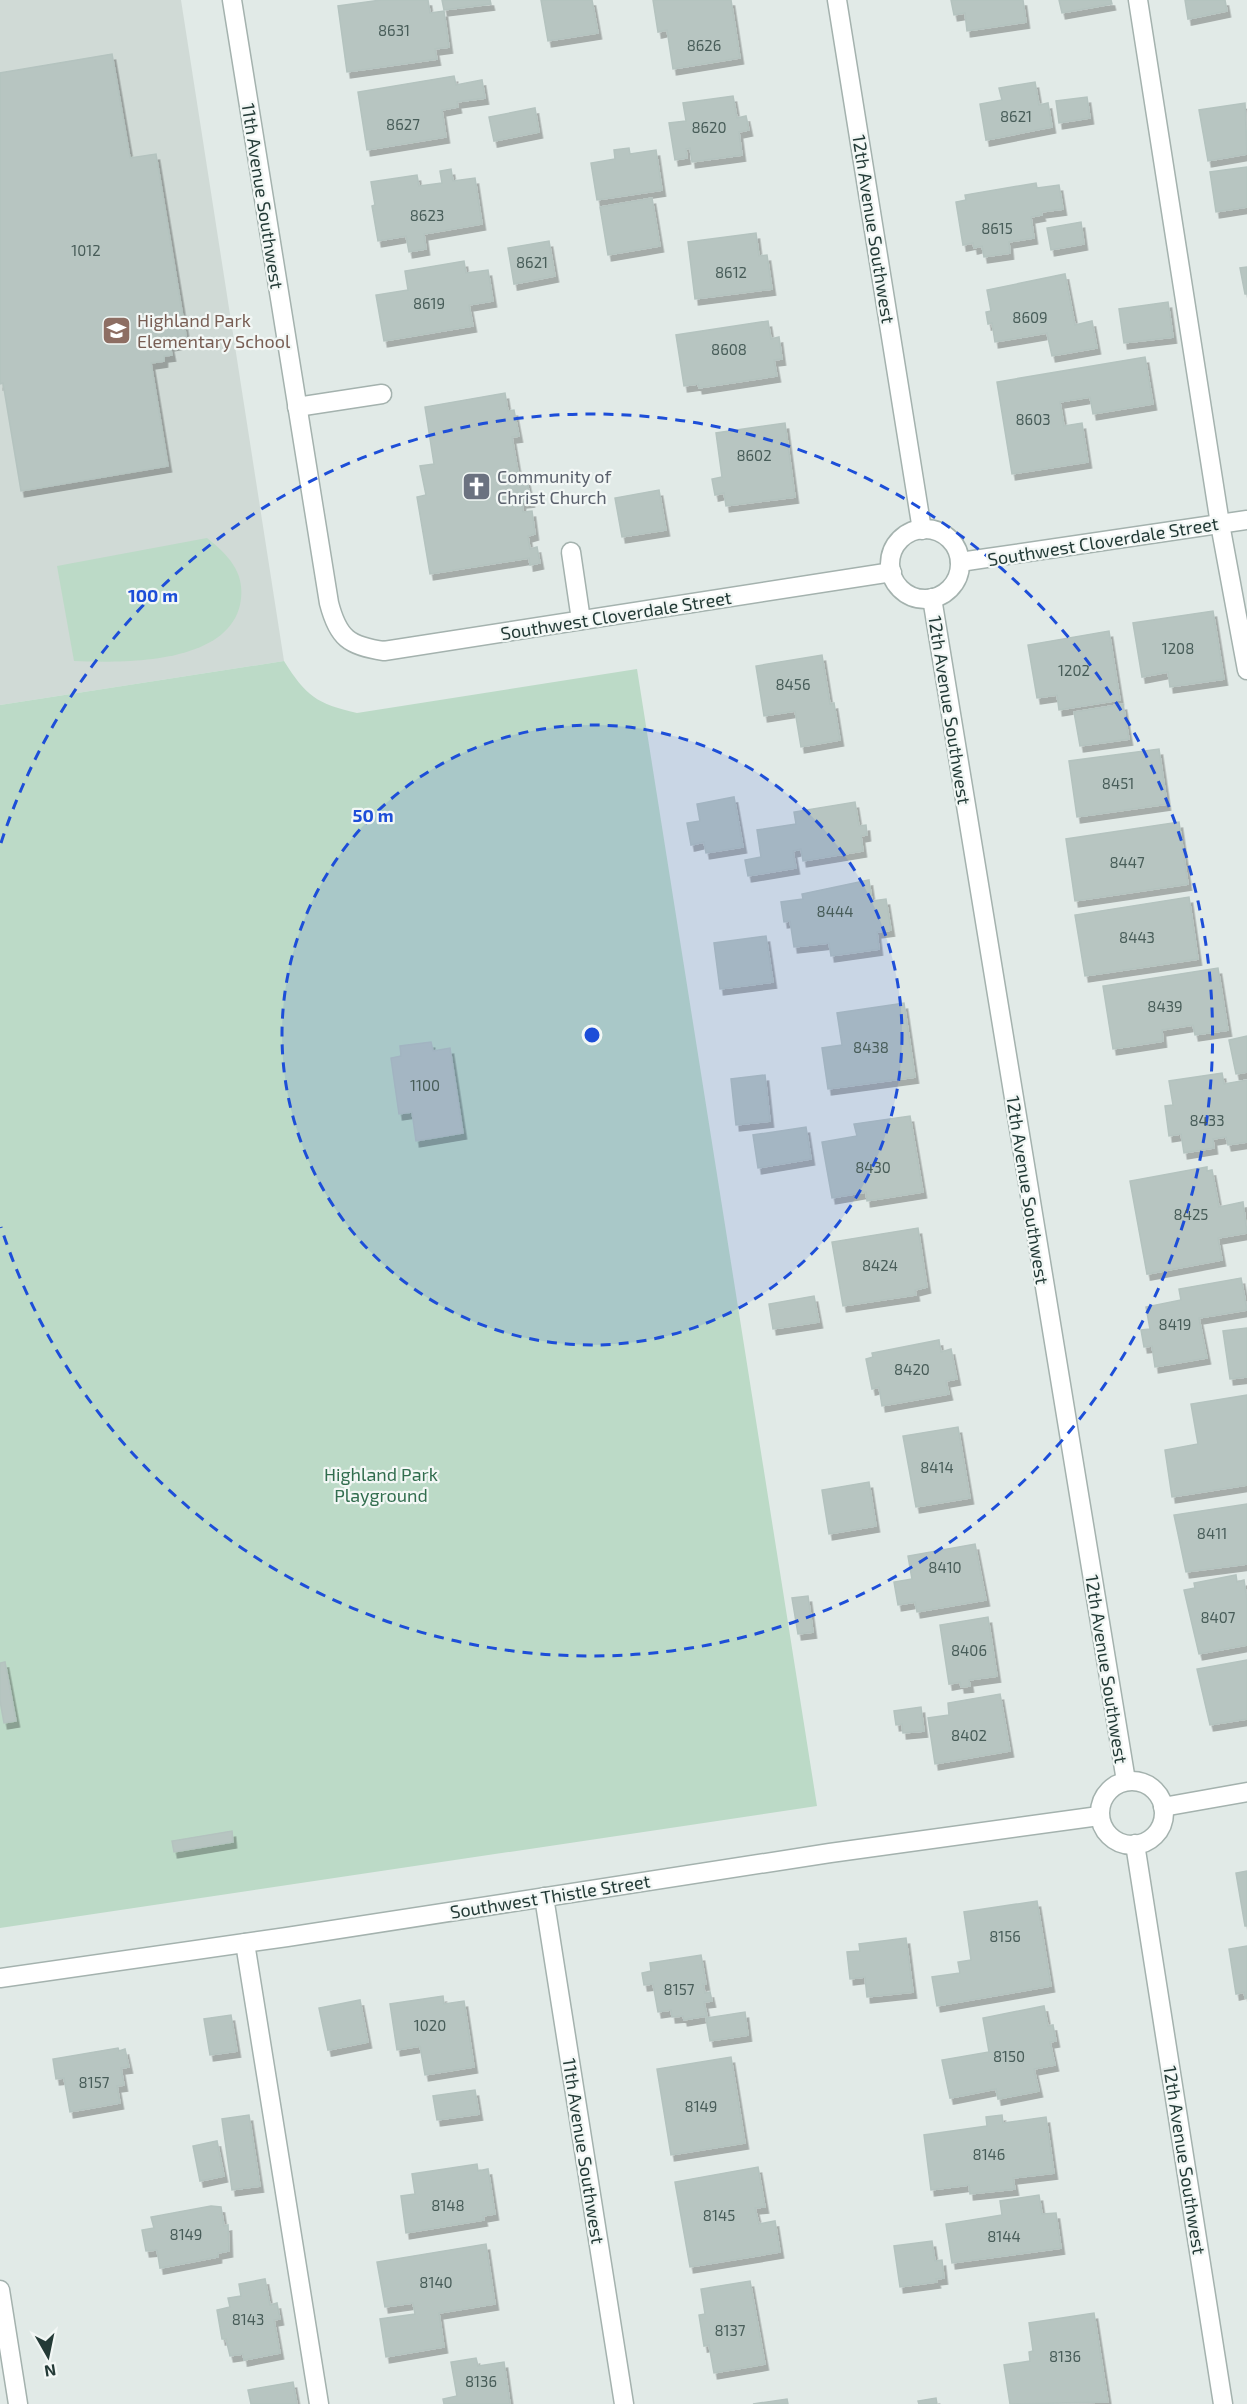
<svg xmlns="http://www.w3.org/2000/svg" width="1247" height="2404" font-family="'Exo 2',sans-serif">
	<defs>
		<filter id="shadow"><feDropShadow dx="3.5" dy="6" stdDeviation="0" flood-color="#0004"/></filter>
	</defs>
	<rect width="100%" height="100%" fill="#e1eae7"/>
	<polygon fill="#d0dad6" points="0,0 181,0 284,661 0,705"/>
	<g fill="#bcdac7">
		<path d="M207 538C228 555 244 571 241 599 233 665 123 663 74 661L57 566Z"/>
		<path d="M284 661C306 696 317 704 357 713L637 669 817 1806 0 1928V705Z"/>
	</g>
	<g fill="#b7c5c1" stroke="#b4c3bf" stroke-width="1.5" filter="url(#shadow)">
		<polygon points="381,0 428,0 430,13 444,11 449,47 435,49 437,59 347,72 338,6"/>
		<polygon points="442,0 490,0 491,4 444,10"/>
		<polygon points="541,0 592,0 598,33 548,41"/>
		<polygon points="653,0 731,0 740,58 673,69 667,30 658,32"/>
		<polygon points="951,0 1023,0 1026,22 967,31 965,13 954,15"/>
		<polygon points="1059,0 1111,0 1112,4 1062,13"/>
		<polygon points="1185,0 1225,0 1227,11 1188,19"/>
		<polygon points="112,54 130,158 156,154 187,342 170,345 172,355 164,356 164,361 151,363 168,466 21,491 3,383 0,384 0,73"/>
		<polygon points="454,76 456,85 482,80 485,98 457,102 458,107 442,110 446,137 367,150 358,92"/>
		<polygon points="1035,82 1039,105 1048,103 1052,127 986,140 980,104 1002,100 999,88"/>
		<polygon points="733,96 737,118 746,116 749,130 739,132 742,155 692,162 690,148 686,149 687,158 675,160 669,123 686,121 683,103"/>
		<polygon points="1087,97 1090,118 1059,123 1056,101"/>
		<polygon points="1245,103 1247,154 1208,161 1199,110"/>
		<polygon points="535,108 539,132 494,141 489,117"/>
		<polygon points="629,148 630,154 656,150 662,190 597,200 591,163 615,159 614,150"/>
		<polygon points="1247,167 1247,207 1216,212 1210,172"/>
		<polygon points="451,169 453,181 475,178 482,224 424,234 426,249 409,252 406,236 378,241 372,206 375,205 371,182 417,175 419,186 442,183 440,171"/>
		<polygon points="1036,183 1037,188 1059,185 1063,209 1041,212 1042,215 1031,217 1034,238 1009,242 1010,253 984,257 982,246 974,248 973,243 963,245 956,202 966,200 965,195"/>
		<polygon points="652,198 660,246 608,255 600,207"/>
		<polygon points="1081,222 1084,244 1051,250 1047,228"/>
		<polygon points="756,233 759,256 767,255 772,289 695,299 688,242"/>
		<polygon points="549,241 555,276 514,284 508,248"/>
		<polygon points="464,261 466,273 488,270 493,301 469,305 473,326 384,341 376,295 408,290 405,271"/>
		<polygon points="1247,267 1247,294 1245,294 1240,268"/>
		<polygon points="1065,274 1075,325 1092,321 1097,348 1052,356 1047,333 995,342 992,323 988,324 986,312 991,311 987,290"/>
		<polygon points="1168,302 1173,337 1124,343 1119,309"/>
		<polygon points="768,321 771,339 779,337 782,359 774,360 777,376 699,388 698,384 684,386 676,335"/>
		<polygon points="1145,357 1153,404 1093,414 1090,397 1060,402 1064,426 1082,423 1088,462 1012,474 997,382"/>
		<polygon points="505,393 508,411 514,410 519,436 512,437 519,478 526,477 531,501 522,502 523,512 532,511 535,534 528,536 530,549 537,547 540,563 530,565 529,558 430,574 417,497 426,495 420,466 434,464 425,407"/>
		<polygon points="785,423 795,497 726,506 724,493 715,495 712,479 722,477 716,433"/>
		<polygon points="659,490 666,530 622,537 615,498"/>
		<polygon points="1213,611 1224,679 1170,687 1168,672 1142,677 1133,623"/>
		<polygon points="1109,631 1120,700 1059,710 1057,695 1037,698 1028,645"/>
		<polygon points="822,655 830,704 834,703 840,740 801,747 795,711 764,716 756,666"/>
		<polygon points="1123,704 1129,739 1080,746 1074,712"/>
		<polygon points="1159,749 1167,804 1077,817 1069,761"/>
		<polygon points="734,797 743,847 706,853 704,842 691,845 687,823 700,821 697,804"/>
		<polygon points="855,802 859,826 866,825 867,835 861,836 863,851 803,861 801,849 793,851 796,868 748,876 745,860 761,857 757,830 796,824 794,812"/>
		<polygon points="1179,822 1188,884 1075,901 1066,839"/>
		<polygon points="869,880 872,901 886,899 891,930 877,932 879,949 831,956 829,943 794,947 790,921 784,922 781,902 803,899 802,894"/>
		<polygon points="1189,897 1198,959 1085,976 1075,915"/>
		<polygon points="766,936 773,982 720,989 714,943"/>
		<polygon points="1218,968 1228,1030 1195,1035 1193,1025 1162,1030 1163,1041 1113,1049 1103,986"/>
		<polygon points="904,1003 915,1077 828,1089 822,1048 842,1045 837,1013"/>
		<polygon points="1247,1036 1247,1072 1236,1074 1229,1040"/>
		<polygon points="431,1042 433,1051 450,1048 463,1133 416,1141 412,1112 399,1114 391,1058 401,1056 400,1046"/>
		<polygon points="1222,1073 1224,1084 1247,1080 1247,1142 1228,1145 1226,1137 1213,1139 1214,1148 1184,1153 1181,1134 1169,1136 1165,1106 1173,1105 1169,1081"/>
		<polygon points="765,1075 770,1121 736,1125 731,1079"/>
		<polygon points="910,1116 923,1192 867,1201 866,1192 832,1198 822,1142 857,1136 854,1124"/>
		<polygon points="806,1127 811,1159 758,1168 753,1135"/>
		<polygon points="1207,1167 1207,1171 1212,1170 1219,1207 1243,1202 1247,1233 1218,1238 1222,1260 1147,1274 1130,1181"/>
		<polygon points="918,1228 927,1287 915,1290 916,1295 843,1306 832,1242"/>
		<polygon points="1241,1278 1247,1310 1199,1318 1207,1358 1155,1367 1152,1346 1144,1347 1141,1330 1150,1329 1146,1307 1181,1300 1179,1289"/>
		<polygon points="814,1296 819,1322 773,1329 769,1304"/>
		<polygon points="1247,1328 1247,1377 1230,1379 1223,1331"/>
		<polygon points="939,1340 941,1352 951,1349 957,1379 946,1381 949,1394 882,1406 879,1387 872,1389 866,1359 873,1357 872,1353"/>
		<polygon points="1247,1395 1247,1485 1172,1497 1165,1450 1198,1444 1191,1404"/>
		<polygon points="958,1427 970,1498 916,1507 903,1436"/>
		<polygon points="869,1482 876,1526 829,1534 822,1490"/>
		<polygon points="1247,1504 1247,1564 1186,1572 1174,1515"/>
		<polygon points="975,1544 986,1600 917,1612 915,1602 898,1605 894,1582 912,1579 908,1556"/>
		<polygon points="1236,1575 1237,1582 1244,1580 1247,1600 1247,1645 1199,1654 1184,1590 1195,1588 1194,1583"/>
		<polygon points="808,1596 813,1632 798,1634 792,1598"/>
		<polygon points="988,1617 997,1676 969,1680 970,1686 961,1687 960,1682 949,1684 940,1625"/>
		<polygon points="1247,1660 1247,1719 1210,1725 1197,1669"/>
		<polygon points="5,1662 16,1721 4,1723 0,1701 0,1663"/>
		<polygon points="1000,1694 1010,1751 935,1764 928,1718 949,1715 948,1703"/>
		<polygon points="921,1707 924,1731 903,1733 902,1724 896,1725 894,1711"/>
		<polygon points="232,1831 233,1842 174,1852 172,1841"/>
		<polygon points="1247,1871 1247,1926 1245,1926 1236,1873"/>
		<polygon points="1037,1901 1051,1986 937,2006 932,1977 960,1973 958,1962 971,1960 964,1912"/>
		<polygon points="906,1938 913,1992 867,1997 865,1977 850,1979 847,1952 860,1951 859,1944"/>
		<polygon points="1247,1946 1247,1998 1245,1998 1244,1992 1236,1994 1229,1949"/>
		<polygon points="701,1955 706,1984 703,1984 705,1993 710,1992 712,2001 704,2002 707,2016 684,2020 683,2016 672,2017 671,2010 658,2012 653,1984 644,1985 642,1973 651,1971 650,1963"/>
		<polygon points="443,1996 444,2004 464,2001 474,2067 425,2075 420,2046 397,2050 390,2004"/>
		<polygon points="360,2000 368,2042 328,2050 319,2008"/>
		<polygon points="1044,2006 1048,2026 1053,2025 1056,2041 1050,2042 1055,2065 1034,2069 1039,2091 998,2099 996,2089 950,2098 942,2060 989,2052 983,2018"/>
		<polygon points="745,2012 748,2035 710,2041 706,2018"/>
		<polygon points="231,2015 237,2051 210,2055 204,2019"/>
		<polygon points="118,2048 119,2051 125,2049 129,2067 121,2068 124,2085 117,2086 120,2103 70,2112 64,2078 56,2079 53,2059"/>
		<polygon points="731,2057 745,2143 671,2155 657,2069"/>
		<polygon points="475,2090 479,2114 437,2120 433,2096"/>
		<polygon points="249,2115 260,2186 232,2190 222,2119"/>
		<polygon points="1002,2115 1003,2123 1046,2117 1054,2173 1013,2178 1015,2189 970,2194 969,2185 931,2190 924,2135 987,2126 986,2117"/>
		<polygon points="217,2141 224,2176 200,2181 193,2146"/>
		<polygon points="477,2164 478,2171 488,2169 495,2214 483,2216 484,2220 406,2233 401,2196 415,2194 412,2174"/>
		<polygon points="758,2167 765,2207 755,2208 759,2224 775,2221 780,2252 690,2267 675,2182"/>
		<polygon points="1039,2195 1042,2214 1056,2213 1061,2248 952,2263 946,2224 1002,2215 1000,2201"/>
		<polygon points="211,2206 221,2207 224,2226 228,2225 229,2251 218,2253 218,2257 160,2268 157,2250 146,2251 142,2230 154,2228 151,2217"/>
		<polygon points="932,2241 935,2261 942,2260 944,2278 936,2279 937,2282 900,2287 894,2246"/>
		<polygon points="486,2244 495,2304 439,2313 444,2347 386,2357 380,2319 415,2314 413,2303 385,2307 377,2262"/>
		<polygon points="265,2279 270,2305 277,2303 280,2319 274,2320 280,2353 244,2360 243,2354 230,2356 226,2339 222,2339 217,2310 230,2307 228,2298 241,2296 239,2284"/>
		<polygon points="750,2281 765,2364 714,2373 709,2345 704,2346 699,2315 705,2314 701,2289"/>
		<polygon points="1094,2313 1108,2402 1010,2404 1004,2365 1030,2361 1029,2352 1033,2351 1029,2323"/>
		<polygon points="476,2358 478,2366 504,2362 510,2404 444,2404 443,2399 457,2396 451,2362"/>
		<polygon points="293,2382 297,2404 251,2404 248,2390"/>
		<polygon points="936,2398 937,2404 919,2404 918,2401"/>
		<polygon points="787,2399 788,2404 753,2404"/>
	</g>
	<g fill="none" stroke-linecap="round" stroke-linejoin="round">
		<defs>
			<g id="service">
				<polyline points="1138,0 1220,524 1247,670"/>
				<polyline points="297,407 382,394"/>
				<polyline points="571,552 581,620"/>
				<polyline points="245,1943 319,2404"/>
			</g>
			<g id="minor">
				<path d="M232 0 329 603C338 638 349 646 384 651L892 572"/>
				<polyline points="837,0 922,530"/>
				<circle cx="925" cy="564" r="35"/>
				<polyline points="960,562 1247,520"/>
				<polyline points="932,598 1126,1781"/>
				<circle cx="1132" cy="1813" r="32"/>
				<polyline points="1163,1807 1247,1792"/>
				<polyline points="1135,1844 1223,2404"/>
				<polyline points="544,1897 624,2404"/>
				<polyline points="0,1978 287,1937 830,1853 1099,1816"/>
				<polyline points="0,2290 18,2404"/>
			</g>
		</defs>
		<use href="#service" stroke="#a4b2ae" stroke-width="21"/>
		<use href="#minor" stroke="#a4b2ae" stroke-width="21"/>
		<use href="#service" stroke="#fff" stroke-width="18"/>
		<use href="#minor" stroke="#fff" stroke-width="18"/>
	</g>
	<circle cx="592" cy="1035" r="310" fill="#1d4ed8" fill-opacity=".12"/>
	<g fill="none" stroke="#1d4ed8" stroke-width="3" stroke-dasharray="10 8">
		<circle cx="592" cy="1035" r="310"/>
		<path d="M1 843A621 621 0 1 1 1 1227"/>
	</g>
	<defs>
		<symbol id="school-square" viewBox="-11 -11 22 22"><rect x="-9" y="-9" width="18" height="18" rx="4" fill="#8d6e63" stroke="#f2f7f5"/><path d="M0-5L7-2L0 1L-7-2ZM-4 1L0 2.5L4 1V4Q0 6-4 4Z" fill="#fff"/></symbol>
		<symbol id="church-square" viewBox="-11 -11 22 22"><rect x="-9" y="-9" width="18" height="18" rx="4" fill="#6b7280" stroke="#f2f7f5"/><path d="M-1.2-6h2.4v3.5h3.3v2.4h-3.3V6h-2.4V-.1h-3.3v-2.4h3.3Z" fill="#fff"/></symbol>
	</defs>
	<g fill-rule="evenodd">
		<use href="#school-square" x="100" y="314" width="33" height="33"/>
		<use href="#church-square" x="460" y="470" width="33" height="33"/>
	</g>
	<g text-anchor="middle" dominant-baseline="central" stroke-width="4.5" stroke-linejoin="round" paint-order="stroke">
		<g font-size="15" fill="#485d59">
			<text x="394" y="30">8631</text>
			<text x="704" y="45">8626</text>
			<text x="1016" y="116">8621</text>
			<text x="403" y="124">8627</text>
			<text x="709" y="127">8620</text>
			<text x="427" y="215">8623</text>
			<text x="997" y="228">8615</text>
			<text x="86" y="250">1012</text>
			<text x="532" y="262">8621</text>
			<text x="731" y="272">8612</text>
			<text x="429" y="303">8619</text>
			<text x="1030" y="317">8609</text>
			<text x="729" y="349">8608</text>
			<text x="1033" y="419">8603</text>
			<text x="754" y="455">8602</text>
			<text x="1178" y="648">1208</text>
			<text x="1074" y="670">1202</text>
			<text x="793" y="684">8456</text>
			<text x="1118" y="783">8451</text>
			<text x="1127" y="862">8447</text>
			<text x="835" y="911">8444</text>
			<text x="1137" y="937">8443</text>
			<text x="1165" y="1006">8439</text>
			<text x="871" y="1047">8438</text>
			<text x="425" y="1085">1100</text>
			<text x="1207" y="1120">8433</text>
			<text x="873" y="1167">8430</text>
			<text x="1191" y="1214">8425</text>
			<text x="880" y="1265">8424</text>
			<text x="1175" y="1324">8419</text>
			<text x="912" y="1369">8420</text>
			<text x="937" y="1467">8414</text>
			<text x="1212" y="1533">8411</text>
			<text x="945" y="1567">8410</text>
			<text x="1218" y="1617">8407</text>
			<text x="969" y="1650">8406</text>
			<text x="969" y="1735">8402</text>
			<text x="1005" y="1936">8156</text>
			<text x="679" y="1989">8157</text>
			<text x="430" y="2025">1020</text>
			<text x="1009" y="2056">8150</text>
			<text x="94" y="2082">8157</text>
			<text x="701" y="2106">8149</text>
			<text x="989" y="2154">8146</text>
			<text x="448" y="2205">8148</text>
			<text x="719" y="2215">8145</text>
			<text x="186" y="2234">8149</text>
			<text x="1004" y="2236">8144</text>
			<text x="436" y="2282">8140</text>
			<text x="248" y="2319">8143</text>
			<text x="730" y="2330">8137</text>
			<text x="1065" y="2356">8136</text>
			<text x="481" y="2381">8136</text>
		</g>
		<g font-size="18" fill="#233a36" stroke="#f2f7f5">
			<text transform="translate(263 196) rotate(81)">11th Avenue Southwest</text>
			<text transform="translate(874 229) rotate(81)">12th Avenue Southwest</text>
			<text transform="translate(1103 541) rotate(-9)">Southwest Cloverdale Street</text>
			<text transform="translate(616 615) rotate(-9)">Southwest Cloverdale Street</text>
			<text transform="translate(950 710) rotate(81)">12th Avenue Southwest</text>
			<text transform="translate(1028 1190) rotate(81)">12th Avenue Southwest</text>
			<text transform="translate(1107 1669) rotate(81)">12th Avenue Southwest</text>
			<text transform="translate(550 1896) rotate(-9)">Southwest Thistle Street</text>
			<text transform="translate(584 2151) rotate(81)">11th Avenue Southwest</text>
			<text transform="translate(1185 2160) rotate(81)">12th Avenue Southwest</text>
		</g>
		<g font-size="18" fill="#785e54" stroke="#f2f7f5" text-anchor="start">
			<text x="137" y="320">Highland Park<tspan x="137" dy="21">Elementary School</tspan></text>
		</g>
		<g font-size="18" fill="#5b616d" stroke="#f2f7f5" text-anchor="start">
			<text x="497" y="476">Community of<tspan x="497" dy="21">Christ Church</tspan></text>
		</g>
		<g font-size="18" fill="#316d4e" stroke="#f2f7f5">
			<text x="381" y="1474">Highland Park<tspan x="381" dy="21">Playground</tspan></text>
		</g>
	</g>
	<circle cx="592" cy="1035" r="9" fill="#1d4ed8" stroke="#f2f7f5" stroke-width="3"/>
	<g font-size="18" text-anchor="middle" font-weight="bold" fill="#1d4ed8" stroke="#f2f7f5" stroke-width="4.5" stroke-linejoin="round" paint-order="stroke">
		<text x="153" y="602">100 m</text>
		<text x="373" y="822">50 m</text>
	</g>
	<g transform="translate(48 2356) rotate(171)" stroke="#f2f7f5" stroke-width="4.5" paint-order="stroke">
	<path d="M0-4.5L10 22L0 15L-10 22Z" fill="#233a36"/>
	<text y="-9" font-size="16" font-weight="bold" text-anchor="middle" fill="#233a36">N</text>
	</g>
</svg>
